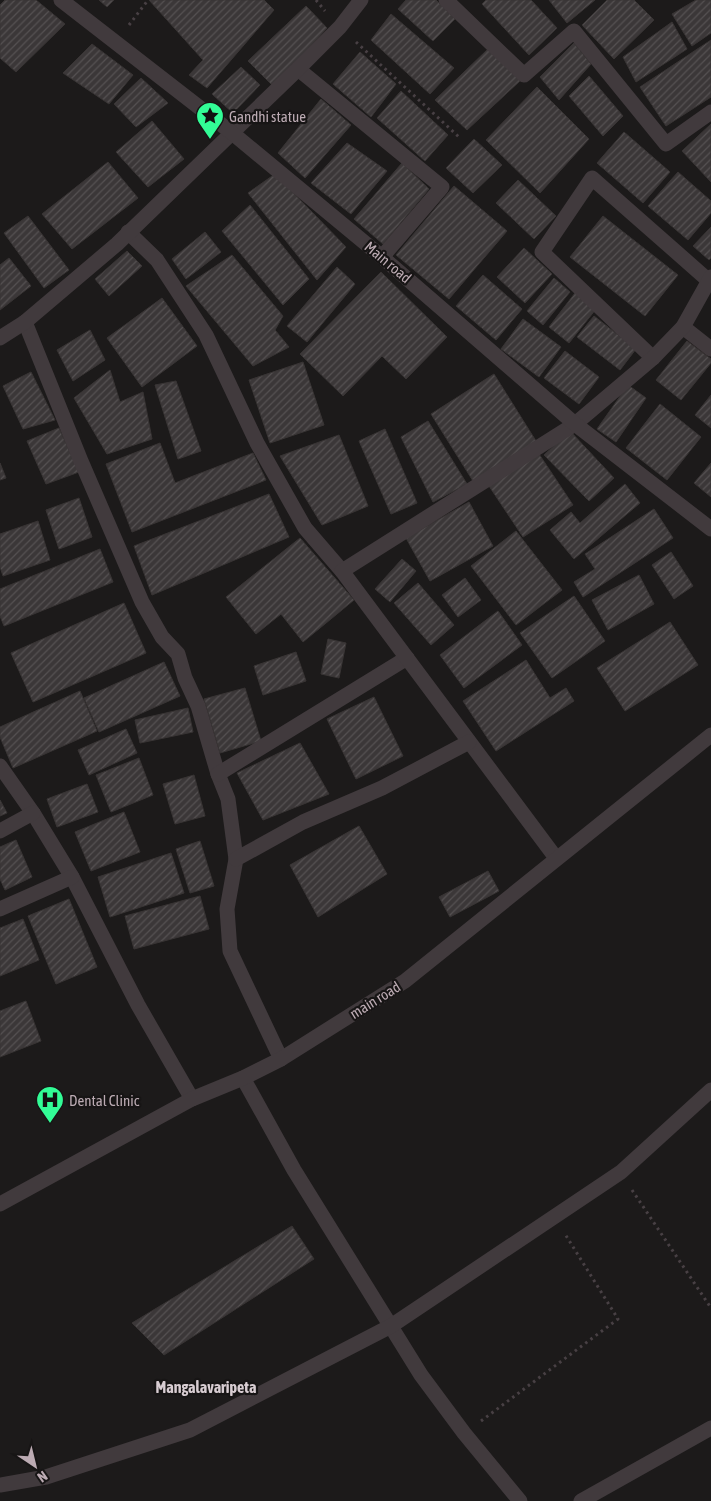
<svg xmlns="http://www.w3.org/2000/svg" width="711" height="1501" font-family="'Asap Condensed',sans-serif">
	<defs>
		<pattern id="building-hatch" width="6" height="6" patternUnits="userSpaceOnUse" patternTransform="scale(1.25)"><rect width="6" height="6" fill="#3b3738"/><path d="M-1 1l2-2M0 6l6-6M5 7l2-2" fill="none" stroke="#555152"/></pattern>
	</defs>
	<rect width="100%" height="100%" fill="#1c1a1a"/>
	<g fill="url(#building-hatch)" stroke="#383434">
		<polygon points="5,0 36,0 65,24 16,72 0,58 0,5"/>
		<polygon points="99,0 114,0 107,7"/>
		<polygon points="149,0 264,0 274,10 207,88 189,75 203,60"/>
		<polygon points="406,0 436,0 455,19 433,41 398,9"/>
		<polygon points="486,0 531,0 557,28 529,55 482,4"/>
		<polygon points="549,0 595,0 567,23"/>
		<polygon points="607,0 634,0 654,20 614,59 582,25"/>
		<polygon points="696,0 711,0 711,33 692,46 672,14"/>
		<polygon points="306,6 327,28 274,87 248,61"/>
		<polygon points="391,14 454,68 430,94 371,40"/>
		<polygon points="672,22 687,49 636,82 623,57"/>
		<polygon points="711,40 711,97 666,126 640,87"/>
		<polygon points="574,43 591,64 559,100 540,77"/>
		<polygon points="92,44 133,75 109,104 63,73"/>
		<polygon points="488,49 520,81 467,130 435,100"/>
		<polygon points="360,52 396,84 371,117 333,84"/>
		<polygon points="241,67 260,85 233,113 212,94"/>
		<polygon points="589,76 623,116 603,136 569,96"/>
		<polygon points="141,78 168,103 136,127 114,104"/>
		<polygon points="537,87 589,139 540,193 486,140"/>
		<polygon points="401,91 448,135 425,161 377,118"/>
		<polygon points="321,99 351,125 305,178 278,153"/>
		<polygon points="152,121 184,159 148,187 116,152"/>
		<polygon points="711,124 711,182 682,151"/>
		<polygon points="624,132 670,172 643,203 597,163"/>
		<polygon points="474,139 502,165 473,193 446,168"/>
		<polygon points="347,143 387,171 351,214 311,183"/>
		<polygon points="108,162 138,198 72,249 42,214"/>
		<polygon points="402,163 429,189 383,244 354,219"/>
		<polygon points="678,172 711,201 711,213 688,240 648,206"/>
		<polygon points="275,174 346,247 317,280 248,193"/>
		<polygon points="518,180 556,216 534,239 496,203"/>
		<polygon points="454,186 507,231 449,299 396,255"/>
		<polygon points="250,205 309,279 283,305 222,231"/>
		<polygon points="28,216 69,270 44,288 4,233"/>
		<polygon points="603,216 678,275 645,316 570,257"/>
		<polygon points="711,227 711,258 709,260 693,246"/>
		<polygon points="205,232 221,252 186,279 172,259"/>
		<polygon points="524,248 552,274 525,303 497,277"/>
		<polygon points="127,251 142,266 109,296 95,279"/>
		<polygon points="232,255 283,316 275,330 289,347 253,366 186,286"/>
		<polygon points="9,258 31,286 0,310 0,265"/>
		<polygon points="337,267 355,284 307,342 287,326"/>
		<polygon points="381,272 447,337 406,379 382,356 343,396 300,354"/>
		<polygon points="483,275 522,309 496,340 456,306"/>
		<polygon points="554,278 570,292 543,325 527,311"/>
		<polygon points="575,293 596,309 569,343 549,327"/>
		<polygon points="162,298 197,346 142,387 107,338"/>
		<polygon points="594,316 636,349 620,370 577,337"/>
		<polygon points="523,319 561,347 539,377 501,349"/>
		<polygon points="90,330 105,360 73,381 57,350"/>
		<polygon points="687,341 711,359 711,363 681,400 656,380"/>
		<polygon points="565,351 599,377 579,404 544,378"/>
		<polygon points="303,362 324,425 270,443 249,380"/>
		<polygon points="110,370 120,402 143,392 152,439 107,454 74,398"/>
		<polygon points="31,372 55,420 23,429 3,386"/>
		<polygon points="494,374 536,441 473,481 431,414"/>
		<polygon points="176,381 201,451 178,459 155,385"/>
		<polygon points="628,385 646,398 616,442 597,429"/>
		<polygon points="711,395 711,428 695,415"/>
		<polygon points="660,404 701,437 667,480 626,448"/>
		<polygon points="428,421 467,484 433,502 401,437"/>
		<polygon points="59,428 79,472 46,484 27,441"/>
		<polygon points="385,429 417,503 391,514 359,441"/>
		<polygon points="570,431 614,478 589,501 544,455"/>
		<polygon points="339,435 368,506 322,525 280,456"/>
		<polygon points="160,443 175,483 253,453 266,480 132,532 106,464"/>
		<polygon points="539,454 573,505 523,537 489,486"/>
		<polygon points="0,463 6,478 0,480"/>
		<polygon points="711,463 711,497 694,483"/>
		<polygon points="625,484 640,503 574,559 550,530 571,512 580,523"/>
		<polygon points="269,494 289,537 152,595 134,546"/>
		<polygon points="79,498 92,537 59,549 46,510"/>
		<polygon points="469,502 493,546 430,581 406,538"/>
		<polygon points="654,509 673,538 583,597 574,582 595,569 585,554"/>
		<polygon points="38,521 50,560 3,576 0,567 0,534"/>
		<polygon points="516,531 562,590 516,625 471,566"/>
		<polygon points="300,538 354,600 303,642 281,614 256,634 226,597"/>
		<polygon points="100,549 113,582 4,626 0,616 0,589"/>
		<polygon points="671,552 693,586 674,599 652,565"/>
		<polygon points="402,559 416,571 390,602 375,589"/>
		<polygon points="639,575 654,604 608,630 592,600"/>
		<polygon points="465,578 481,600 458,617 442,595"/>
		<polygon points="418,583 454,625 431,645 394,603"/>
		<polygon points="574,596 605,641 552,678 520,633"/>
		<polygon points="124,603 146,653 33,702 11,653"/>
		<polygon points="498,611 522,645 464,688 440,655"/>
		<polygon points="670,622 698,665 625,711 597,668"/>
		<polygon points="328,639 346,643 339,678 321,674"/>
		<polygon points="296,652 306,681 263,695 254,666"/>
		<polygon points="526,660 550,698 566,688 574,701 496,751 463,701"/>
		<polygon points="164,662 180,696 99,732 84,698"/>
		<polygon points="245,688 261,741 220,753 204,699"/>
		<polygon points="80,691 97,731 13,768 0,737 0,727"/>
		<polygon points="374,697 403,756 356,779 327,719"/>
		<polygon points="188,708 193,732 140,743 135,720"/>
		<polygon points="126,729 137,753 89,775 78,750"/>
		<polygon points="300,743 329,794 263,820 237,773"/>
		<polygon points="139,758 153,795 111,812 96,775"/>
		<polygon points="194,775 205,816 175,824 163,784"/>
		<polygon points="87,784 98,812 57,827 47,799"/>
		<polygon points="0,800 7,813 0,816"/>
		<polygon points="124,812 140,852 91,871 75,832"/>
		<polygon points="359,826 387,874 318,917 290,865"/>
		<polygon points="16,840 32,877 5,890 0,879 0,847"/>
		<polygon points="200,841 214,886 190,893 176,849"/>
		<polygon points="171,853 184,893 110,917 98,877"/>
		<polygon points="488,871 499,891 450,917 439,897"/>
		<polygon points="200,896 209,929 134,949 125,916"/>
		<polygon points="69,899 97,967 56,984 28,916"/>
		<polygon points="23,919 39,960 0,976 0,928"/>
		<polygon points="26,1001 41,1041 0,1057 0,1011"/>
		<polygon points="292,1226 314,1259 164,1355 132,1323"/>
	</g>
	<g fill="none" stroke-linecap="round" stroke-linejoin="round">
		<g stroke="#484044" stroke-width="3" stroke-dasharray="2.5 4" stroke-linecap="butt">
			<polyline points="316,0 325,11"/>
			<polyline points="129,25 148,0"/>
			<polyline points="356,42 459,137"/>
			<polyline points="632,1190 711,1308"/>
			<polyline points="481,1421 618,1319 565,1234"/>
		</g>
		<g stroke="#413a3d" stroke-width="15">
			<polyline points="446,0 524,75 574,31 666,144 711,112"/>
			<polyline points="298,69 442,187 382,257"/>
			<polyline points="128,232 157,260 206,335 257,443 305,528 342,571"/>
			<polyline points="25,322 81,461 142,602 162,637 178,654 185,678 198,706 218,774 228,799 236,859 227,909 230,951 281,1059"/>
			<polyline points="683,327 711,349"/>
			<polyline points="0,338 25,322 117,244 298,69 340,27 361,0"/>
			<polyline points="653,358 542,252 592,178 708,280"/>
			<polyline points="0,766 33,813 72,877 138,1005 192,1099"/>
			<polyline points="218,774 407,658"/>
			<polyline points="0,831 33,813"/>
			<polyline points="556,858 342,571 575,424 653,358 683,327 711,277"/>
			<polyline points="236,859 303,822 382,788 469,742"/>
			<polyline points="0,909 72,877"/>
			<polyline points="243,1078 294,1170 421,1375 464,1433 520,1501"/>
			<polyline points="0,1204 192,1099 243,1078 281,1059 405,981 711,735"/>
			<polyline points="0,1485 46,1477 190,1430 391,1326 621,1172 711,1090"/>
			<polyline points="581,1501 711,1428"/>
		</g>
		<polyline stroke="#413a3d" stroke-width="15" points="61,0 231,132 382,257 575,424 711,529"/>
	</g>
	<defs>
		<symbol id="sight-pin" viewBox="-11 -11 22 30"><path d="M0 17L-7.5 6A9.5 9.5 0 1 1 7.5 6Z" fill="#32fc96" stroke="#171515"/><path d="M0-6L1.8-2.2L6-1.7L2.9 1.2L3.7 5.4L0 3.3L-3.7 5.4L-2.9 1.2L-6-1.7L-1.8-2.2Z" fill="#111"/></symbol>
		<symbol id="hospital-pin" viewBox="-11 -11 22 30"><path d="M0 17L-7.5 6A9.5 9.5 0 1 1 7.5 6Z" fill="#32fc96" stroke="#171515"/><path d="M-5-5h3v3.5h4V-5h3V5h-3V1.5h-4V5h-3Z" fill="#111"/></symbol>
	</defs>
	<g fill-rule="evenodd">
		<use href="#sight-pin" x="194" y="100" width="32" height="43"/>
		<use href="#hospital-pin" x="34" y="1084" width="32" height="43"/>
	</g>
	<g text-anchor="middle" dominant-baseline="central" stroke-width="4.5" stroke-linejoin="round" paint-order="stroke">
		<g font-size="15" fill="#bcabb3" stroke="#171515" text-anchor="start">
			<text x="229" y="116">Gandhi statue</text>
			<text x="69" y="1100">Dental Clinic</text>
		</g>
		<g font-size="15" fill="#bcabb3" stroke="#171515">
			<text transform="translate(388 262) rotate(40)">Main road</text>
			<text transform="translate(375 1000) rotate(-32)">main road</text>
		</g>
		<g font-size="16" font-weight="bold" fill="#d8cdd2" stroke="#171515">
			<text x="206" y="1387">Mangalavaripeta</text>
		</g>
	</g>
	<g transform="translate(35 1466) rotate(145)" stroke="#171515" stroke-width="4" paint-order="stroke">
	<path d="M0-4L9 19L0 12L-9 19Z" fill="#bcabb3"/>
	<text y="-8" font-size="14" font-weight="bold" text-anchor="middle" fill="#bcabb3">N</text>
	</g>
</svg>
